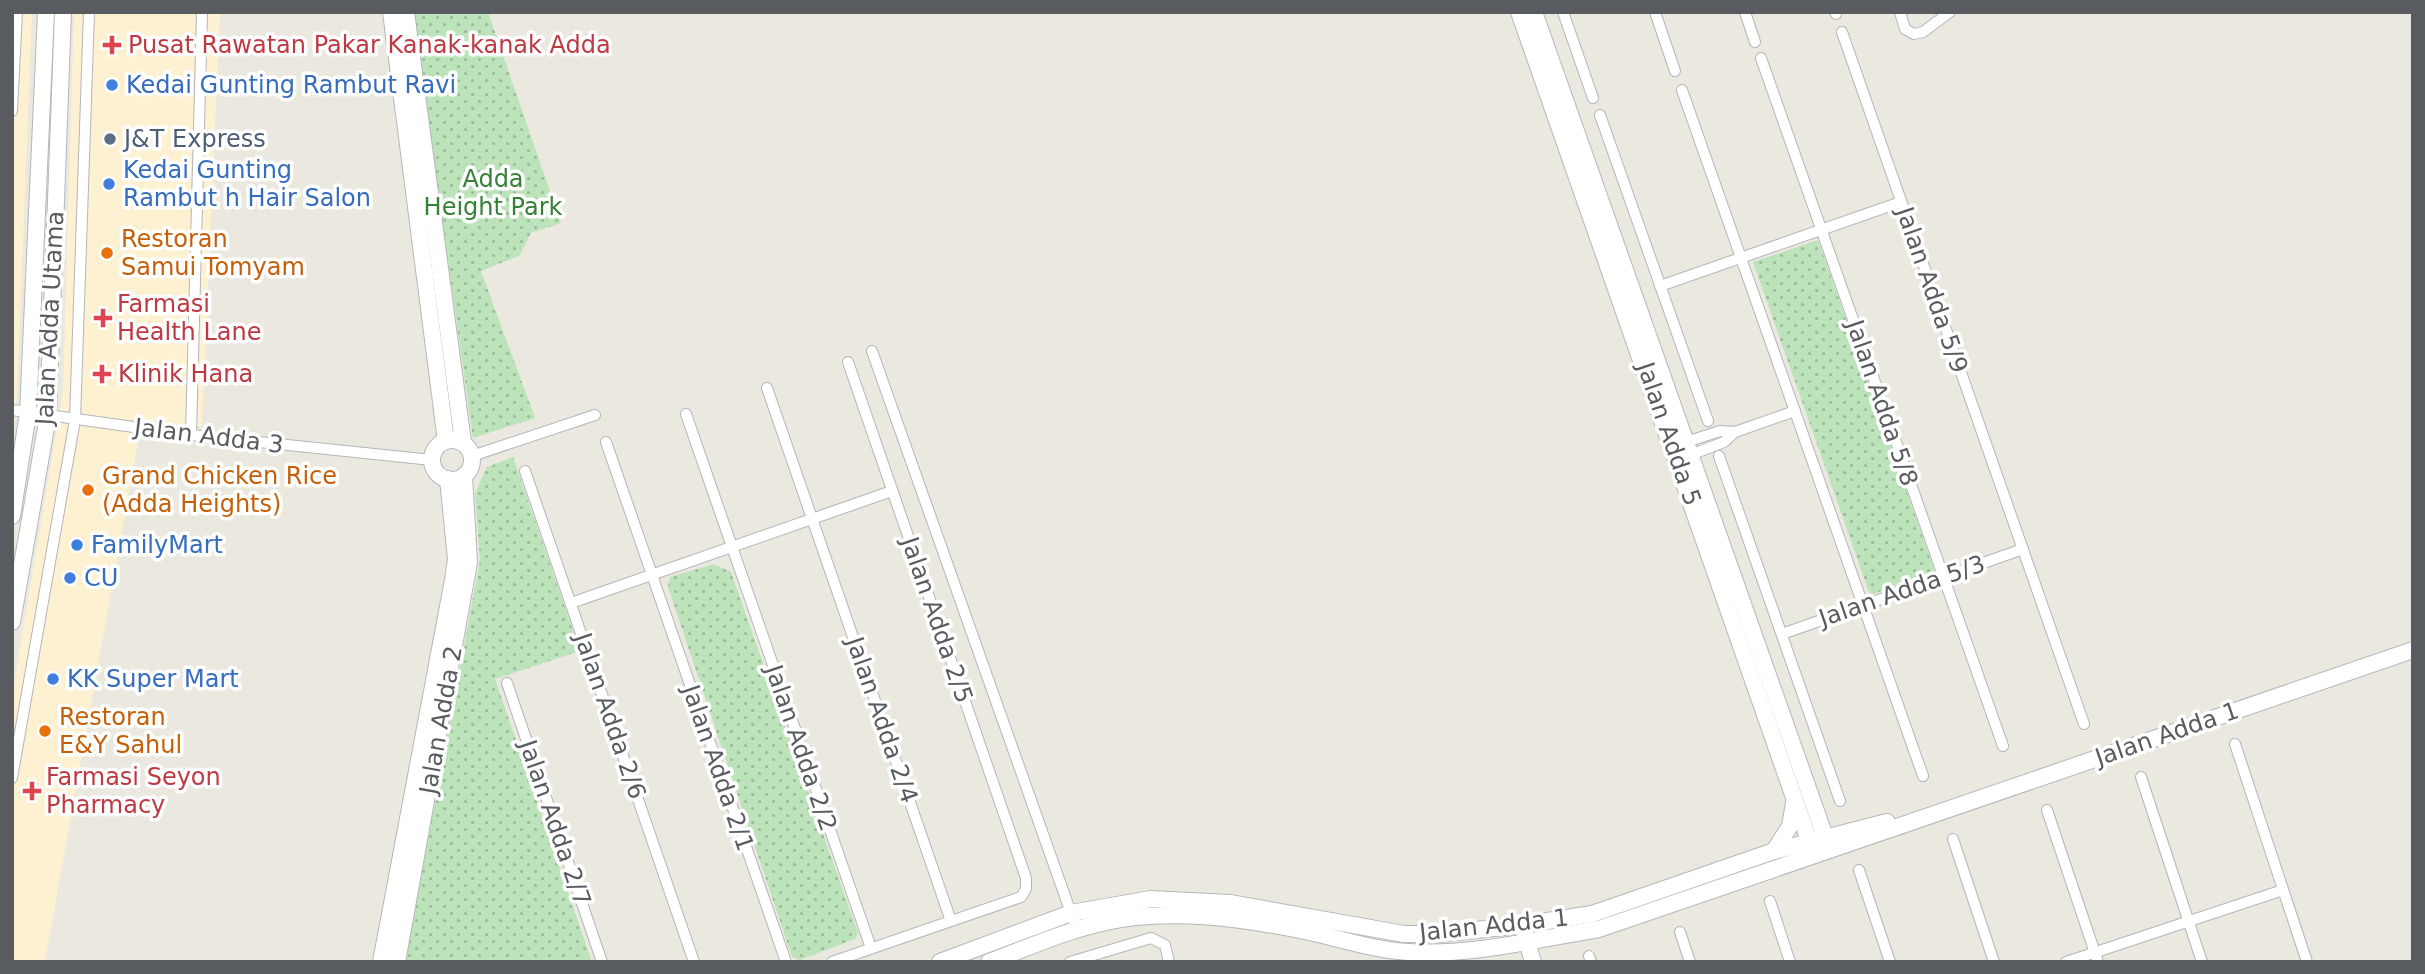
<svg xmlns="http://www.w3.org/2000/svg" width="2425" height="974" font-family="'DejaVu Sans',sans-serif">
	<defs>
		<pattern id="grass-dots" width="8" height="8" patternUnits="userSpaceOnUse" patternTransform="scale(1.75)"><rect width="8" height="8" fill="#bde3bb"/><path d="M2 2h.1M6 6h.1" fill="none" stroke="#9cbb9b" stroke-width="1.8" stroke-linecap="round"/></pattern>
	</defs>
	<rect width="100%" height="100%" fill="#ebe8df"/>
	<g fill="#fdf1d2">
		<polygon points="12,12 32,12 17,394 12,447"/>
		<polygon points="74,12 220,12 202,426 139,420 138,441 45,962 12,962 12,696 63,391"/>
	</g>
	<g fill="url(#grass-dots)">
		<polygon points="413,12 488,12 561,223 531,233 519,256 481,271 535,418 473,438"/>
		<polygon points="1818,240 1935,572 1870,595 1753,262"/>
		<polygon points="513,457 580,651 495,679 592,962 405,962 480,560 475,493 487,467"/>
		<polygon points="714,564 731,572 858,933 855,939 800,960 792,957 668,587 670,577"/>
	</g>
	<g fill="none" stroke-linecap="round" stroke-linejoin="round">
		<defs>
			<g id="street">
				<polyline points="1563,12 1593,98"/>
				<polyline points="1655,12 1675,71"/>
				<polyline points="1745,12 1755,42"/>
				<polyline points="1835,12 1836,14"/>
				<polyline points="1900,12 1905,29 1914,34 1923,32 1950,12"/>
				<polyline points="1842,32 2084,724"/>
				<polyline points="1761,58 2003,746"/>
				<polyline points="1682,90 1923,776"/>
				<polyline points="12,111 17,12"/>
				<polyline points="1600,115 1708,421"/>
				<polyline points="1660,286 1901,202"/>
				<polyline points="872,351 1077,930"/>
				<polyline points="767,388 951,921"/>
				<polyline points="12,410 191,435 432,460"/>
				<polyline points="686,414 871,948"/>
				<polyline points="191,435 202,12"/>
				<polyline points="606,442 786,962"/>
				<polyline points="1680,444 1720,431 1735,432"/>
				<polyline points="472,456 595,415"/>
				<polyline points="1719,456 1840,801"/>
				<polyline points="1685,457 1724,442 1735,432 1795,411"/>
				<polyline points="525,471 694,962"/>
				<polyline points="571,603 892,491"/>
				<polyline points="1782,634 2023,549"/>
				<polyline points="507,683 602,962"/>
				<polyline points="2235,744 2307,962"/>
				<polyline points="2141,777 2202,962"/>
				<polyline points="12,778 75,420 89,12"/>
				<polyline points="2047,810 2098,962"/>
				<polyline points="1953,839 1994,962"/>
				<polyline points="1859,870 1890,962"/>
				<polyline points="1770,901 1790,962"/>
				<polyline points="1680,932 1690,962"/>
				<polyline points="1589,956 1591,962"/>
				<polyline points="832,962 1021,897 1026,889 1026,878 848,362"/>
				<polyline points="1070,962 1151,938 1165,945 1169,962"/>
				<polyline points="2066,962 2283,890"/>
			</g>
			<g id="secondary">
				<polyline points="391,12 446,441"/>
				<polyline points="406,12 463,442"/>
				<polyline points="1519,12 1812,849"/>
				<polyline points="1534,12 1828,845"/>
				<circle cx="452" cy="460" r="20"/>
				<polyline points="12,516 28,413 46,12"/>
				<polyline points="12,622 48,416 63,12"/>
				<polyline points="1774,851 1790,826 1794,803"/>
				<polyline points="1524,931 1533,962"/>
				<polyline points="381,962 453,580 456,559 448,479"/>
				<polyline points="397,962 469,562 464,476"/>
				<polyline points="940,962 1071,913 1151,899 1230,903 1404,934 1438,934 1522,925 1592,914 1774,851 1887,822"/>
				<path d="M989 962C1032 946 1076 926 1121 919 1178 910 1238 918 1295 929 1332 936 1371 950 1409 952 1472 956 1537 939 1599 929L2413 650"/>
			</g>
		</defs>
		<use href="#street" stroke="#b2b6ba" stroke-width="12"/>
		<use href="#secondary" stroke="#b3b7bc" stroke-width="18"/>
		<use href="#street" stroke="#fff" stroke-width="10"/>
		<use href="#secondary" stroke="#fff" stroke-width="16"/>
	</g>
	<g fill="#e0444e" stroke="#fff" stroke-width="2.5">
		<path d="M108.5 34.5h7v7h7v7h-7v7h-7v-7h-7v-7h7z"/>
		<path d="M99.5 307.5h7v7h7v7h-7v7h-7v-7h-7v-7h7z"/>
		<path d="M98.5 363.5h7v7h7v7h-7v7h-7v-7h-7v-7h7z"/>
		<path d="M28.5 780.5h7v7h7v7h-7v7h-7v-7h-7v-7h7z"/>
	</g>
	<g fill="#3f7fe0" stroke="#fff" stroke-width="2.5">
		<circle cx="112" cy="85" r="7"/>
		<circle cx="109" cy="184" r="7"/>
		<circle cx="77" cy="545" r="7"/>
		<circle cx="70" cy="578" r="7"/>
		<circle cx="53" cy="679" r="7"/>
	</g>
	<circle fill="#5c6f8a" stroke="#fff" stroke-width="2.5" cx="110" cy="139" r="7"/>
	<g fill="#e8710a" stroke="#fff" stroke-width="2.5">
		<circle cx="107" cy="253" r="7"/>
		<circle cx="88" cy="490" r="7"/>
		<circle cx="45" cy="731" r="7"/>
	</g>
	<g text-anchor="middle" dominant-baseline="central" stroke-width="7" stroke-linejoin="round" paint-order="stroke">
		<g font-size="24" fill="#be3a42" stroke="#fff" text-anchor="start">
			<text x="128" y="45">Pusat Rawatan Pakar Kanak-kanak Adda</text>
			<text x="117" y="304">Farmasi<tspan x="117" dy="28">Health Lane</tspan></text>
			<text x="118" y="374">Klinik Hana</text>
			<text x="46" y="777">Farmasi Seyon<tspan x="46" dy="28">Pharmacy</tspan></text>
		</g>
		<g font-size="24" fill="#366cbe" stroke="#fff" text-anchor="start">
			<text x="126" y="85">Kedai Gunting Rambut Ravi</text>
			<text x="123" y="170">Kedai Gunting<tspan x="123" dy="28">Rambut h Hair Salon</tspan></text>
			<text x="91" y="545">FamilyMart</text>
			<text x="84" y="578">CU</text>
			<text x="67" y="679">KK Super Mart</text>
		</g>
		<g font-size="24" fill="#4e5e75" stroke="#fff" text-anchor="start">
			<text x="124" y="139">J&amp;T Express</text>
		</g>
		<g font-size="24" fill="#358136" stroke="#fff">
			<text x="493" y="179">Adda<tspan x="493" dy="28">Height Park</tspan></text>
		</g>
		<g font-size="24" fill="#c56008" stroke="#fff" text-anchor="start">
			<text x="121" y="239">Restoran<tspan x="121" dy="28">Samui Tomyam</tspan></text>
			<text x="102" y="476">Grand Chicken Rice<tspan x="102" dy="28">(Adda Heights)</tspan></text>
			<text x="59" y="717">Restoran<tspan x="59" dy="28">E&amp;Y Sahul</tspan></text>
		</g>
		<g font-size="24" fill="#585c60" stroke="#fff">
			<text transform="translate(1932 290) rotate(71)">Jalan Adda 5/9</text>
			<text transform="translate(50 318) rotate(-87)">Jalan Adda Utama</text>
			<text transform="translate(1882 403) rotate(71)">Jalan Adda 5/8</text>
			<text transform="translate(1669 434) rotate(71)">Jalan Adda 5</text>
			<text transform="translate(209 436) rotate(7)">Jalan Adda 3</text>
			<text transform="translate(1902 591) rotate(-19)">Jalan Adda 5/3</text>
			<text transform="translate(937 620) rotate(71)">Jalan Adda 2/5</text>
			<text transform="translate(610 716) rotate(71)">Jalan Adda 2/6</text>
			<text transform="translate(441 720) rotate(-80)">Jalan Adda 2</text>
			<text transform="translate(882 720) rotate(71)">Jalan Adda 2/4</text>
			<text transform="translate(2167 734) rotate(-19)">Jalan Adda 1</text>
			<text transform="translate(801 748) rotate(71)">Jalan Adda 2/2</text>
			<text transform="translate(718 768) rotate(71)">Jalan Adda 2/1</text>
			<text transform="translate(555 823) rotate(71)">Jalan Adda 2/7</text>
			<text transform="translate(1494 925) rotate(-6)">Jalan Adda 1</text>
		</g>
	</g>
	<rect width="2425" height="974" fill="none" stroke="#585c60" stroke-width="28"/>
</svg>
